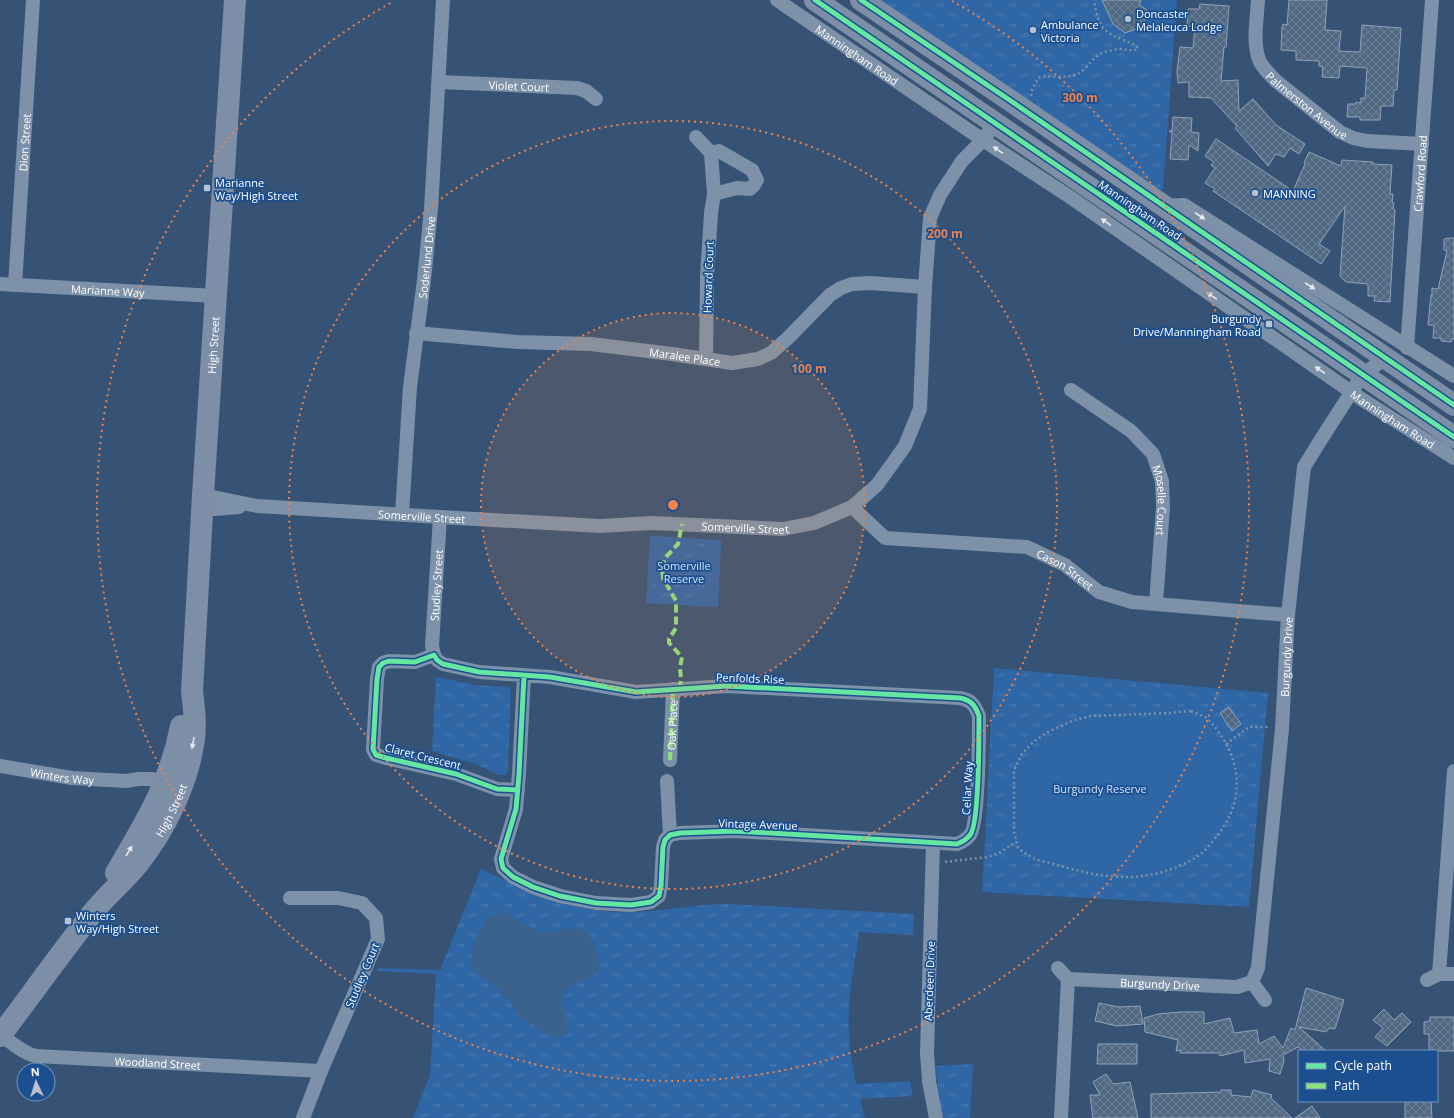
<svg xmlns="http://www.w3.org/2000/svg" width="1454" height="1118" font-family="'Open Sans',sans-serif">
	<defs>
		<pattern id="grass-tufts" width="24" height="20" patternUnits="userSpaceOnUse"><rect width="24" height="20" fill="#2f66a5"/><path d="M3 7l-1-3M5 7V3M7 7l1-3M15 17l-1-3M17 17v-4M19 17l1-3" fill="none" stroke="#4e7db2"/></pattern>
		<pattern id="building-cross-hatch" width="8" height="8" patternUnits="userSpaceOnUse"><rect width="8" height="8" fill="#526984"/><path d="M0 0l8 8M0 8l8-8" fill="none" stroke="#6c8096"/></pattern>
	</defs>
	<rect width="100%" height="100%" fill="#365274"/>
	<g fill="url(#grass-tufts)">
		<polygon points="859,0 1177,0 1163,189 1154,199"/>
		<polygon points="650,536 721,540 718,607 646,603"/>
		<polygon points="994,668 1268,693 1249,907 982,892"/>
		<polygon points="436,677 476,685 508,687 511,690 508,771 505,775 500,775 475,764 432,751"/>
		<path d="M481 869C532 893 575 914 634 912 666 911 696 904 728 904L914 914 913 935 859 932C857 952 852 972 850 993 847 1023 849 1054 856 1084L910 1081 913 1096 860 1099 865 1118H413L430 1075 436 974 377 971 378 968 440 970Z"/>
		<polygon points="973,1064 970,1118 942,1118 935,1066"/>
	</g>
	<g fill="#2f66a5">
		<path d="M650 536 664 537C660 545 656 551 661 560 657 567 657 575 654 583 653 586 650 588 650 592L647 594Z"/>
		<path d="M716 540H721L718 607 683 605 698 604C709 598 707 589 705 579 714 571 711 563 704 555L713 547Z"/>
		<path d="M1190 714C1204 720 1207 725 1217 737 1246 772 1235 816 1204 845 1200 848 1197 853 1193 855 1187 859 1161 870 1153 872 1131 878 1104 871 1081 867 1061 864 1034 860 1020 844L1018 778 1025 760 1044 740 1063 731 1088 721Z"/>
	</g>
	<polygon fill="#3b618d" points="505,912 524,924 542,933 555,932 568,928 588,931 597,952 599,971 590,979 573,984 563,993 561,1004 567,1022 567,1030 564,1034 557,1037 546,1034 517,1014 511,1003 497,987 480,976 472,968 471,959 475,940 487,919 495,914"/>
	<g fill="url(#building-cross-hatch)" stroke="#92a2b6">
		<polygon points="1102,0 1141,0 1139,5 1151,13 1136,29 1125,33 1113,24"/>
		<polygon points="1289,0 1327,0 1325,30 1341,31 1339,51 1360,52 1362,25 1401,28 1397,90 1394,90 1393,106 1381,106 1380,120 1360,120 1360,117 1347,117 1348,104 1356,104 1356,102 1361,103 1361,98 1365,98 1367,68 1340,66 1339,78 1322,77 1323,67 1319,66 1319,61 1296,60 1296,51 1281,50 1282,27 1283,24 1287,25"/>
		<polygon points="1200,4 1229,6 1226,47 1224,47 1221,81 1238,80 1239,111 1253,99 1276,125 1305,144 1299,154 1290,148 1284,157 1276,154 1268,166 1235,128 1237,126 1211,98 1189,97 1189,82 1178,83 1177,71 1180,47 1193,48 1195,27 1187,26 1188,9 1199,9"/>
		<polygon points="1173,117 1192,118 1191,132 1199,133 1198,151 1189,145 1188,160 1170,159 1172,133 1169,131 1172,131"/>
		<polygon points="1216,139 1293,191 1305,164 1304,163 1309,152 1341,166 1342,160 1373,162 1373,164 1392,165 1390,194 1393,194 1392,203 1394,203 1393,209 1395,210 1390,302 1374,301 1375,296 1368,296 1368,284 1346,282 1340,276 1345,206 1319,244 1330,251 1321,264 1213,191 1215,189 1205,183 1215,168 1211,165 1214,162 1205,156"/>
		<polygon points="1450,238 1454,238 1454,339 1452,339 1451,342 1441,341 1441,338 1433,338 1434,325 1428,325 1431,295 1432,295 1432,288 1438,289 1447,251 1444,250 1444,239"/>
		<polygon points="1229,707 1241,724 1232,731 1220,713"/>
		<polygon points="1306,988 1344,1000 1335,1029 1329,1028 1326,1032 1299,1027 1326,1051 1303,1051 1298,1047 1283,1055 1284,1061 1280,1074 1269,1071 1270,1059 1245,1063 1244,1050 1220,1056 1219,1053 1180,1053 1181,1050 1176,1051 1178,1040 1145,1032 1144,1018 1158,1014 1181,1012 1204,1012 1204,1024 1230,1018 1234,1033 1257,1030 1259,1044 1274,1036 1283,1048 1291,1028 1295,1030"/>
		<polygon points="1099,1003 1119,1007 1140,1006 1143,1024 1117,1026 1095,1021"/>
		<polygon points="1384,1009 1394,1020 1402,1013 1411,1022 1387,1046 1375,1037 1383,1028 1373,1020"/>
		<polygon points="1430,1017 1454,1017 1454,1051 1429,1051 1429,1034 1424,1034 1424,1022 1430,1021"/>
		<polygon points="1098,1044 1137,1044 1137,1064 1097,1064"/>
		<polygon points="1106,1074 1113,1084 1130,1082 1138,1118 1093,1118 1090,1095 1100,1095 1093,1082"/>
		<polygon points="1221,1090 1231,1090 1231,1095 1251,1097 1253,1090 1272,1095 1271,1098 1292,1118 1151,1118 1151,1094 1221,1092"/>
		<polygon points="1405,1101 1431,1101 1432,1118 1405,1118"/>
		<polygon points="1312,1106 1320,1118 1295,1118"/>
	</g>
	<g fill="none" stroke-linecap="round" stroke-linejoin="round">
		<g stroke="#7d92a8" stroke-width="2.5" stroke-dasharray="2 3" stroke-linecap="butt">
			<path d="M1031 96 1032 90 1038 78C1050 74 1063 79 1075 75 1087 71 1092 56 1104 52 1109 51 1115 49 1120 49 1128 49 1129 52 1138 49L1136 45C1106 33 1099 33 1094 0"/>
			<path d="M1191 711C1196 713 1201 715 1205 717 1217 726 1229 747 1233 760 1241 786 1236 810 1220 832 1213 841 1205 852 1195 858 1182 866 1165 872 1150 875 1118 881 1084 873 1054 864 1047 862 1039 861 1033 858 1028 855 1023 852 1018 848L1014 832V770L1022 754 1033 742 1048 732 1072 721 1090 716 1168 713Z"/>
			<polyline points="1226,744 1249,727 1269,727"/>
			<polyline points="945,862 988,857 999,853 1016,842"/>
		</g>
		<g stroke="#7d92a8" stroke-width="14">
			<path id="s1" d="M777 0 983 140 1070 197 1363 400 1454 458"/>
			<path id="s2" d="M1258 0C1257 19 1252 44 1260 62 1264 69 1270 75 1276 81L1340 132 1353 138 1367 141 1422 144"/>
			<path id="s3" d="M440 82 577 88 586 91 596 99"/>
			<polyline points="696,137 711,153 714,194 711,213 707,277 706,359"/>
			<polyline points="711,153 719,151 752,170 757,180 754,185 750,189 737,188 714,194"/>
			<polyline points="1164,206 1184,205 1454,376"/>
			<path id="s4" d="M0 284 215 296"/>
			<path id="s5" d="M15 285 33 0"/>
			<path id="s6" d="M416 333 517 342 591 344 672 354 732 363 758 359 771 353 788 338 830 295 841 288 852 284 870 283 925 287"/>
			<path id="s7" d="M1407 348 1432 0"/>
			<path id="s8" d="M1071 390 1131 431 1153 454 1162 481 1163 507 1156 603"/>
			<path id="s9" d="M203 495 257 506 440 517 600 526 652 523 783 529 814 523 852 507 877 485 905 446 920 409 925 287 930 218 940 195 962 161 983 140 995 123"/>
			<path id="s10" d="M852 507 885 538 1027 547 1065 565 1099 592 1132 602 1288 615"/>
			<polyline points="202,510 239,507"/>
			<path id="s11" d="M402 514 410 387 424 280 431 209 443 0"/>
			<path id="s12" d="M434 655 432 646 440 517"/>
			<polyline points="670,760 673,689"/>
			<path id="s13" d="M0 766 72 778 126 781 139 779H151L172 783"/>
			<polyline points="667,781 670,835"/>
			<path d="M518 790 497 789 456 774 386 758 376 755 373 749 377 679 379 667 383 663 389 661 415 662 434 655 437 660 443 664 479 672 550 677 636 692 726 686 960 698C971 700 975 705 979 716 979 734 979 825 970 835 967 839 962 842 957 844L736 831 680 833 670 835 665 840 663 847 661 886 659 896 651 902 631 905 596 903 560 896 533 887 513 877 503 868 501 859 516 809 519 774 524 676"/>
			<polyline points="933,843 927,1053 929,1081 936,1118"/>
			<polyline points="290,898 338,898 362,903 376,918 378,939 321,1071 303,1118"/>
			<path id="s14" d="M1058 968 1068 979 1237 987 1252 982"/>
			<polyline points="1439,974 1454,974"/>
			<polyline points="1427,980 1439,974 1454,771"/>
			<path id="s15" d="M1265 1000 1252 982 1258 968 1282 729 1288 615 1304 467 1320 441 1363 374 1386 358"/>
			<path id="s16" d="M1 1035C12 1043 23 1053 36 1056L321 1071"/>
			<polyline points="1061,1118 1068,979"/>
		</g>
		<g stroke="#7d8ea7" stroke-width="22">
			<polyline points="815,0 1454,437"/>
			<polyline points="861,0 1011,101 1454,405"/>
			<path d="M116 873C145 823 170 784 181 726"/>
			<path id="s17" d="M0 1036C32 994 62 951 95 910 108 894 124 881 137 865 165 831 188 783 194 739 196 723 194 707 192 691L203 495 235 0"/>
		</g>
		<g stroke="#8de07e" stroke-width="4" stroke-dasharray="8 4" stroke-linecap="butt">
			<polyline points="680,689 681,678 680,668 682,657 669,643 669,639 676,628 676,601 663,578 662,568 665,558 678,544 682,524"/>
			<path id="s18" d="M670 760 673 689"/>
		</g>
		<defs>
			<g id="cycleway">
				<polyline points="815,0 1454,437"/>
				<polyline points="861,0 1011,101 1454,405"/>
				<path d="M518 790 497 789 456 774 386 758 376 755 373 749 377 679 379 667 383 663 389 661 415 662 434 655 437 660 443 664 479 672 550 677 636 692 726 686 960 698C971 700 975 705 979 716 979 734 979 825 970 835 967 839 962 842 957 844L736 831 680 833 670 835 665 840 663 847 661 886 659 896 651 902 631 905 596 903 560 896 533 887 513 877 503 868 501 859 516 809 519 774 524 676"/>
			</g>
		</defs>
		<use href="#cycleway" stroke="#1b4f8f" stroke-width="8"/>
		<use href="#cycleway" stroke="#66e7a1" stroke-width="5"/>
	</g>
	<defs><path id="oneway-solid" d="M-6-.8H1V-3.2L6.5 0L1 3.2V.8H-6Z"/></defs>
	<g fill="#e5e9ee">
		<use href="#oneway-solid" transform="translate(998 150) rotate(-146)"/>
		<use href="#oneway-solid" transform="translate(1200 216) rotate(33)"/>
		<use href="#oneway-solid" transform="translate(1106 222) rotate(-145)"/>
		<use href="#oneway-solid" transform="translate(1310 286) rotate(33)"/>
		<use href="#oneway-solid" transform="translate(1212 296) rotate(-146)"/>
		<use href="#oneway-solid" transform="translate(1320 370) rotate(-146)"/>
	</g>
	<g fill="#e5e8ed">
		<use href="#oneway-solid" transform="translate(193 743) rotate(101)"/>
		<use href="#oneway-solid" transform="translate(129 851) rotate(-59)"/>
	</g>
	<circle cx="673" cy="505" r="192" fill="#ee8249" fill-opacity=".12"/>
	<g fill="none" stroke="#ee8249" stroke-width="2" stroke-dasharray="2 4">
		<circle cx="673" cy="505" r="192"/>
		<circle cx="673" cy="505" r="384"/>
		<path d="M952 1A576 576 0 1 1 394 1"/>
	</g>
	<g fill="#b9c2ce" stroke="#1b4f8f" stroke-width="1.5">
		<circle cx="1128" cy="19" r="4"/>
		<circle cx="1033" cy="30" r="4"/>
		<rect x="203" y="184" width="8" height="8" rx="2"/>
		<circle cx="1255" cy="193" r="4"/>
		<rect x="1265" y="320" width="8" height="8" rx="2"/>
		<rect x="64" y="917" width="8" height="8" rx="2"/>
	</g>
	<g text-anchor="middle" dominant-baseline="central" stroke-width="3.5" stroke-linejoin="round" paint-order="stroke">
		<g font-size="11" fill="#fff" stroke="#1b4f8f" text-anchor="start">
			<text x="1136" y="13">Doncaster<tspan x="1136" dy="13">Melaleuca Lodge</tspan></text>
			<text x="1041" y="24">Ambulance<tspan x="1041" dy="13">Victoria</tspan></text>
			<text x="215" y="182">Marianne<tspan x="215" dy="13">Way/High Street</tspan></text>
			<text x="1263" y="193">MANNING</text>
			<text x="1261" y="318" text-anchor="end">Burgundy<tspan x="1261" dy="13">Drive/Manningham Road</tspan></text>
			<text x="76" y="915">Winters<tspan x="76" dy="13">Way/High Street</tspan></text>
		</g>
		<g font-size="11" fill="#fff" stroke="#1b4f8f">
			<text stroke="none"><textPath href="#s1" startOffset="97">Manningham Road</textPath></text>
			<text stroke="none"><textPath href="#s3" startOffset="79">Violet Court</textPath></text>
			<text stroke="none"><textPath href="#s2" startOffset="127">Palmerston Avenue</textPath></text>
			<text stroke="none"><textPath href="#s5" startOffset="143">Dion Street</textPath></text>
			<text stroke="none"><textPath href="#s7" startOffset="175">Crawford Road</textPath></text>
			<text transform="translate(1140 210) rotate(34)">Manningham Road</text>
			<text stroke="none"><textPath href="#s11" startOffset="258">Soderlund Drive</textPath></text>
			<text transform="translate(708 277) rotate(-88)">Howard Court</text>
			<text stroke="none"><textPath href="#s4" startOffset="108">Marianne Way</textPath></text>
			<text stroke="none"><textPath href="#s17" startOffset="754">High Street</textPath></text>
			<text stroke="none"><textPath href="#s6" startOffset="270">Maralee Place</textPath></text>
			<text stroke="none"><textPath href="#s1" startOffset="745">Manningham Road</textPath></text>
			<text stroke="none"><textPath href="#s8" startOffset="152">Moselle Court</textPath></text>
			<text stroke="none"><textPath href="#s9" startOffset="220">Somerville Street</textPath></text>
			<text stroke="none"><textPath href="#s9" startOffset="544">Somerville Street</textPath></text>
			<text stroke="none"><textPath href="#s10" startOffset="232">Cason Street</textPath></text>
			<text stroke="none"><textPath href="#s12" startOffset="70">Studley Street</textPath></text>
			<text stroke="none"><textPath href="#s15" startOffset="350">Burgundy Drive</textPath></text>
			<text transform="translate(750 678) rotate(2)">Penfolds Rise</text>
			<text stroke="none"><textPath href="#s18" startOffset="35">Oak Place</textPath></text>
			<text transform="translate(423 756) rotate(14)">Claret Crescent</text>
			<text stroke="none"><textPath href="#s13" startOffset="63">Winters Way</textPath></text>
			<text transform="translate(967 788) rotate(-87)">Cellar Way</text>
			<text stroke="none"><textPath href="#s17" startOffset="284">High Street</textPath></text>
			<text transform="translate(758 824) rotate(2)">Vintage Avenue</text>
			<text transform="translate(362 975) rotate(-67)">Studley Court</text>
			<text transform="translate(929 981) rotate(-88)">Aberdeen Drive</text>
			<text stroke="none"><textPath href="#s14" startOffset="107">Burgundy Drive</textPath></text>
			<text stroke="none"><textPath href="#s16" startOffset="163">Woodland Street</textPath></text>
		</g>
		<g font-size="11" fill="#cfe3fa" stroke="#1b4f8f">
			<text x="684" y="565">Somerville<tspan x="684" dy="13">Reserve</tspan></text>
			<text x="1100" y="788">Burgundy Reserve</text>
		</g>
	</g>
	<circle cx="673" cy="505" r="6" fill="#ee8249" stroke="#1b4f8f" stroke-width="2"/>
	<g font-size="12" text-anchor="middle" font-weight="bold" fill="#ee8249" stroke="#1b4f8f" stroke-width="3.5" stroke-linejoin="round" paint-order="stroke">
		<text x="1080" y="102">300 m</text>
		<text x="945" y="238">200 m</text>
		<text x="809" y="373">100 m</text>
	</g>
	<rect x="1298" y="1050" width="140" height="52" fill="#1b4f8f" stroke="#7695bc"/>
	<rect x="1306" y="1063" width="20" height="6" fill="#66e7a1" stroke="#7695bc"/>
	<text x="1334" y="1070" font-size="12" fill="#ffffff">Cycle path</text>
	<rect x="1306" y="1083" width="20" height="6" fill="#8de07e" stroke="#7695bc"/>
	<text x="1334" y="1090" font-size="12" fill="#ffffff">Path</text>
	<g transform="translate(36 1082) rotate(356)"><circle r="19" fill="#1b4f8f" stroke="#7695bc"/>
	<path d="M0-3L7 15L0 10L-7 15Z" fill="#b9c2ce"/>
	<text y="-6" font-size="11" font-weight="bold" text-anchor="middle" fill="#ffffff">N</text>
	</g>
</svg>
